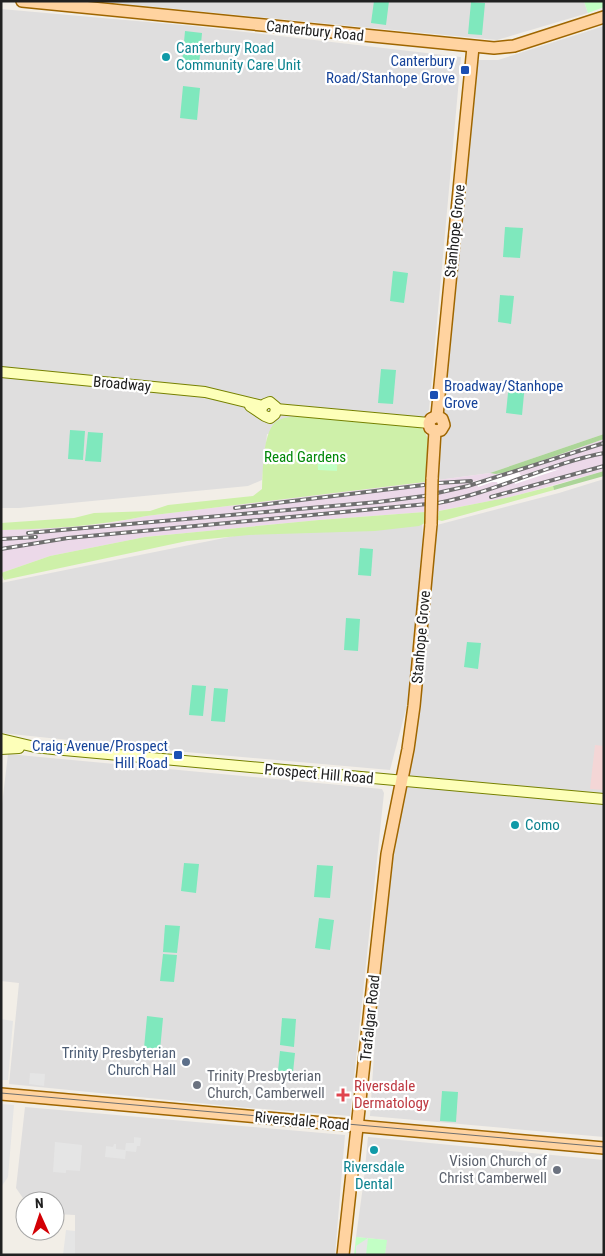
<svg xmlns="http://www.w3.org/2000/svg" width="605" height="1256" font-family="'Roboto Condensed',sans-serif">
	<rect width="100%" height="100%" fill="#f2eee7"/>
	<g fill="#dfdede">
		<polygon points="94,1 584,1 588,13 497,40"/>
		<polygon points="1,9 193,26 461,57 429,410 417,426 267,434 262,480 248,486 19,508 1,508"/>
		<polygon points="604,26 604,434 490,473 438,480 442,436 446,434 447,417 444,413 478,60 498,60"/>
		<polygon points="604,479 604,1137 370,1116 378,993 393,858 411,752 433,526 559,493"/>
		<polygon points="422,521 424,559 411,690 390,770 175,751 1,733 1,583 249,533"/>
		<polygon points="8,754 382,789 384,793 350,1116 239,1107 9,1084 19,983 1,981 1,813"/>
		<polygon points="25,1107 345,1135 335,1255 75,1255 75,1215 55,1214 55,1201 25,1201 16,1188"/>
		<polygon points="368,1137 604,1160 604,1255 385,1255 386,1240 356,1237 364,1179"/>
	</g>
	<polygon fill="#f4d6d6" points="595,745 604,746 604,790 590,789"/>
	<g fill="#ecd9e9">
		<polygon points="604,439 604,471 511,497 438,511 438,480 490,473 497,474 512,471"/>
		<polygon points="425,482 425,512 319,520 145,537 50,556 1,573 1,530 83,526 116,522 146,516"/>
	</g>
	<g fill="#cef0a9">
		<path d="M305 416 417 426 424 430 428 439 425 482 146 516C98 526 50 529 1 530V523L74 518 94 513 150 511 168 505 253 496 262 489C263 473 262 427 279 420 287 416 296 417 305 416Z"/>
		<polygon points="553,486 554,490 442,521 438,520 439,511 510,497"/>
		<polygon points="425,512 425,523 419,526 375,531 249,535 187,541 4,580 1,573 50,556 145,537 319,520"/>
	</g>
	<g fill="#acd598">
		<polygon points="604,434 604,439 512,471 496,474 490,473"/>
		<polygon points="604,471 604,476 554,490 553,486"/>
	</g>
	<g fill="#c2ffc5">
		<polygon points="584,1 604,1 604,7 588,13"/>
		<polygon points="321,450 337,465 337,471 318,470 317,452"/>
		<polygon points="356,1237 387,1240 385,1255 354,1255"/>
	</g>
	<g fill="#7fe8bd">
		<polygon points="374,1 389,1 386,25 371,23"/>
		<polygon points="471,2 485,3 482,35 468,34"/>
		<polygon points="185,31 202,33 199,65 182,63"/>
		<polygon points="183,86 200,88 197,120 180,118"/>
		<polygon points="505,227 523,228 520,258 503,257"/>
		<polygon points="393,271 408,273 404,303 390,301"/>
		<polygon points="500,295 514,296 511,324 498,322"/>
		<polygon points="381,369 396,370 393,404 378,403"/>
		<polygon points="509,383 525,384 522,415 506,413"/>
		<polygon points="70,430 85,431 83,460 68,459"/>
		<polygon points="88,432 103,433 101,462 85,461"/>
		<polygon points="360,548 373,549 371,576 358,575"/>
		<polygon points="346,618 360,619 358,651 344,650"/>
		<polygon points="467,642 481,643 478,669 464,667"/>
		<polygon points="192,685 206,686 203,716 189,715"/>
		<polygon points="214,688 228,689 225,722 211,721"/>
		<polygon points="184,863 199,864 196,893 181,891"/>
		<polygon points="317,865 333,866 330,898 314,897"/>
		<polygon points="319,918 334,920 330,950 315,948"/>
		<polygon points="165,925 180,926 177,953 163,952"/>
		<polygon points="163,954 177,955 174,982 160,981"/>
		<polygon points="147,1016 163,1018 160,1050 144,1048"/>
		<polygon points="282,1018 296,1019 294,1047 280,1045"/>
		<polygon points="280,1051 295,1053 292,1082 277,1081"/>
		<polygon points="442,1091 458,1092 456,1122 440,1121"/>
	</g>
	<g fill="#e5e5e5">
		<polygon points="1,1019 13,1021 8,1080 1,1080"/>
		<polygon points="30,1073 45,1074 44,1086 29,1084"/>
		<polygon points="1,1104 14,1105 8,1177 1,1187"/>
		<polygon points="134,1137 141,1138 140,1146 137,1146 136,1152 126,1151 125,1159 105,1157 106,1146 113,1147 114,1144 116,1144 116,1149 125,1150 126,1143 134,1143"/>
		<polygon points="55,1142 82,1145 80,1171 66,1170 66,1173 53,1172"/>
		<polygon points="66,1230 75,1231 75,1255 63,1255"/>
		<polygon points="368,1238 366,1255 356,1255 356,1246"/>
	</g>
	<polygon fill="#fff" points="544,468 545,472 560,469 515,484 514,481 498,485 497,482 492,482 478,487 477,483 467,483 503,474 504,477 519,472 521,476"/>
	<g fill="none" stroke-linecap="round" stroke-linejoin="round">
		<defs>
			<g id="secondary">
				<polyline points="1,372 205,392 263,406"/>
				<polyline points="250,406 265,416 270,418 275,414 276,407 270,402 265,404 261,408 262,413"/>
				<polyline points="276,409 429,423"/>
				<polyline points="1,739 35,747 53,749 604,799"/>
				<polyline points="1,749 19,748"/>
			</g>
			<g id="primary">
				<polyline points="22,1 494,48 514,46 604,17"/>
				<polyline points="437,416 473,47"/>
				<polyline points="435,431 430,428 429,423 431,419 437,416"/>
				<polyline points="435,431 441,430 444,425 442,419 437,416"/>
				<polyline points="432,479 435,431"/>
				<polyline points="1,1094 604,1148"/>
				<polyline points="343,1255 387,854 408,749 414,706 431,524"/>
			</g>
		</defs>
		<use href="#secondary" stroke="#768100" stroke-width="12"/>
		<use href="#primary" stroke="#9f6600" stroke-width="14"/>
		<use href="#secondary" stroke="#fdffb9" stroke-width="10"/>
		<use href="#primary" stroke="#ffd3a0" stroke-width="11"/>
		<polyline stroke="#6f6f6f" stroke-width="1" points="1,1093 604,1147"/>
		<defs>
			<g id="rail">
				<polyline points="438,483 471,481"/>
				<polyline points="491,497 604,466"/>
				<polyline points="235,508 424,485"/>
				<polyline points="28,533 378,502 424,496 468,486 604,443"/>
				<polyline points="1,539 36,537"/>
				<path d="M1 549 68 538 438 503C496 492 547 464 604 453"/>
			</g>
		</defs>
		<use href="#rail" stroke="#6f6f6f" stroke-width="4"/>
		<use href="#rail" stroke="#fff" stroke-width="2" stroke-dasharray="5.5" stroke-linecap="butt"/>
		<defs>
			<polyline id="primary-bridge" points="431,524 432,479"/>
		</defs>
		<use href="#primary-bridge" stroke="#9f6600" stroke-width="14" stroke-linecap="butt"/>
		<use href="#primary-bridge" stroke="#ffd3a0" stroke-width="11"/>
	</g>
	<g fill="#0f9aa8" stroke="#fff" stroke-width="2">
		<circle cx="166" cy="57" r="5"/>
		<circle cx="515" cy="825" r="5"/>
		<circle cx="374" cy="1150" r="5"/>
	</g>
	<g fill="#1a4fb4" stroke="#fff" stroke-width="2">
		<rect x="460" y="65" width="10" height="10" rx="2.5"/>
		<rect x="429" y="390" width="10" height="10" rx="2.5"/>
		<rect x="173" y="750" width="10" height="10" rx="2.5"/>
	</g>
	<circle fill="#5c6f8a" stroke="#fff" stroke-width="2" cx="186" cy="1062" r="5"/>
	<g fill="#6b7280" stroke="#fff" stroke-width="2">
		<circle cx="197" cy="1085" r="5"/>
		<circle cx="557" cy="1170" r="5"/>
	</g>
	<path fill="#e0444e" stroke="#fff" stroke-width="2" d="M340.5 1087.5h5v5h5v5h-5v5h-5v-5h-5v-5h5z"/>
	<g text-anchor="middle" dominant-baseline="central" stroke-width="4.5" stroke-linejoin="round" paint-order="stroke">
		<g font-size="15" fill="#212121" stroke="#fff">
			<text transform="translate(315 31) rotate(6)">Canterbury Road</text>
			<text transform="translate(455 231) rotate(-84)">Stanhope Grove</text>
			<text transform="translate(122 384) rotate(5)">Broadway</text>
			<text transform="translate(421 637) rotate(-85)">Stanhope Grove</text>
			<text transform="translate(319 774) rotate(5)">Prospect Hill Road</text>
			<text transform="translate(370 1018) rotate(-84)">Trafalgar Road</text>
			<text transform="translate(302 1121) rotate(5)">Riversdale Road</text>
		</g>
		<g font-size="15" fill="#0d838f" stroke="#fff" text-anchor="start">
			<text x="176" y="48">Canterbury Road<tspan x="176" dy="17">Community Care Unit</tspan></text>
			<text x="525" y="825">Como</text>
			<text x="374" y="1167" text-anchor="middle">Riversdale<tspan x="374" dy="17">Dental</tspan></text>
		</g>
		<g font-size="15" fill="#164399" stroke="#fff" text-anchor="end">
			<text x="455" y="61">Canterbury<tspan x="455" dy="17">Road/Stanhope Grove</tspan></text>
			<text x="444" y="386" text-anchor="start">Broadway/Stanhope<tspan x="444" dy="17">Grove</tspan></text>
			<text x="168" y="746">Craig Avenue/Prospect<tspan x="168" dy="17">Hill Road</tspan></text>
		</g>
		<g font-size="15" fill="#028809" stroke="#fff">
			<text x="305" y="457">Read Gardens</text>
		</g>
		<g font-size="15" fill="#4e5e75" stroke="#fff" text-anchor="end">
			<text x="176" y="1053">Trinity Presbyterian<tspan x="176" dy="17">Church Hall</tspan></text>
		</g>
		<g font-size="15" fill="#5b616d" stroke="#fff" text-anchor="start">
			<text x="207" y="1076">Trinity Presbyterian<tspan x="207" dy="17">Church, Camberwell</tspan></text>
			<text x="547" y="1161" text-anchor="end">Vision Church of<tspan x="547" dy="17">Christ Camberwell</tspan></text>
		</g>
		<g font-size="15" fill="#be3a42" stroke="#fff" text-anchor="start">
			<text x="354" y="1086">Riversdale<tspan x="354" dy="17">Dermatology</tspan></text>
		</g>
	</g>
	<rect width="605" height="1256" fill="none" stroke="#212121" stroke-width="5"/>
	<g transform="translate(40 1216) rotate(357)"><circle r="24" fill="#ffffff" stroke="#a6a6a6"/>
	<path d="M0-4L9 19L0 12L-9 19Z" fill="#d30005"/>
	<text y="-8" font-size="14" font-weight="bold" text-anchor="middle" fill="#212121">N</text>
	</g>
</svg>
